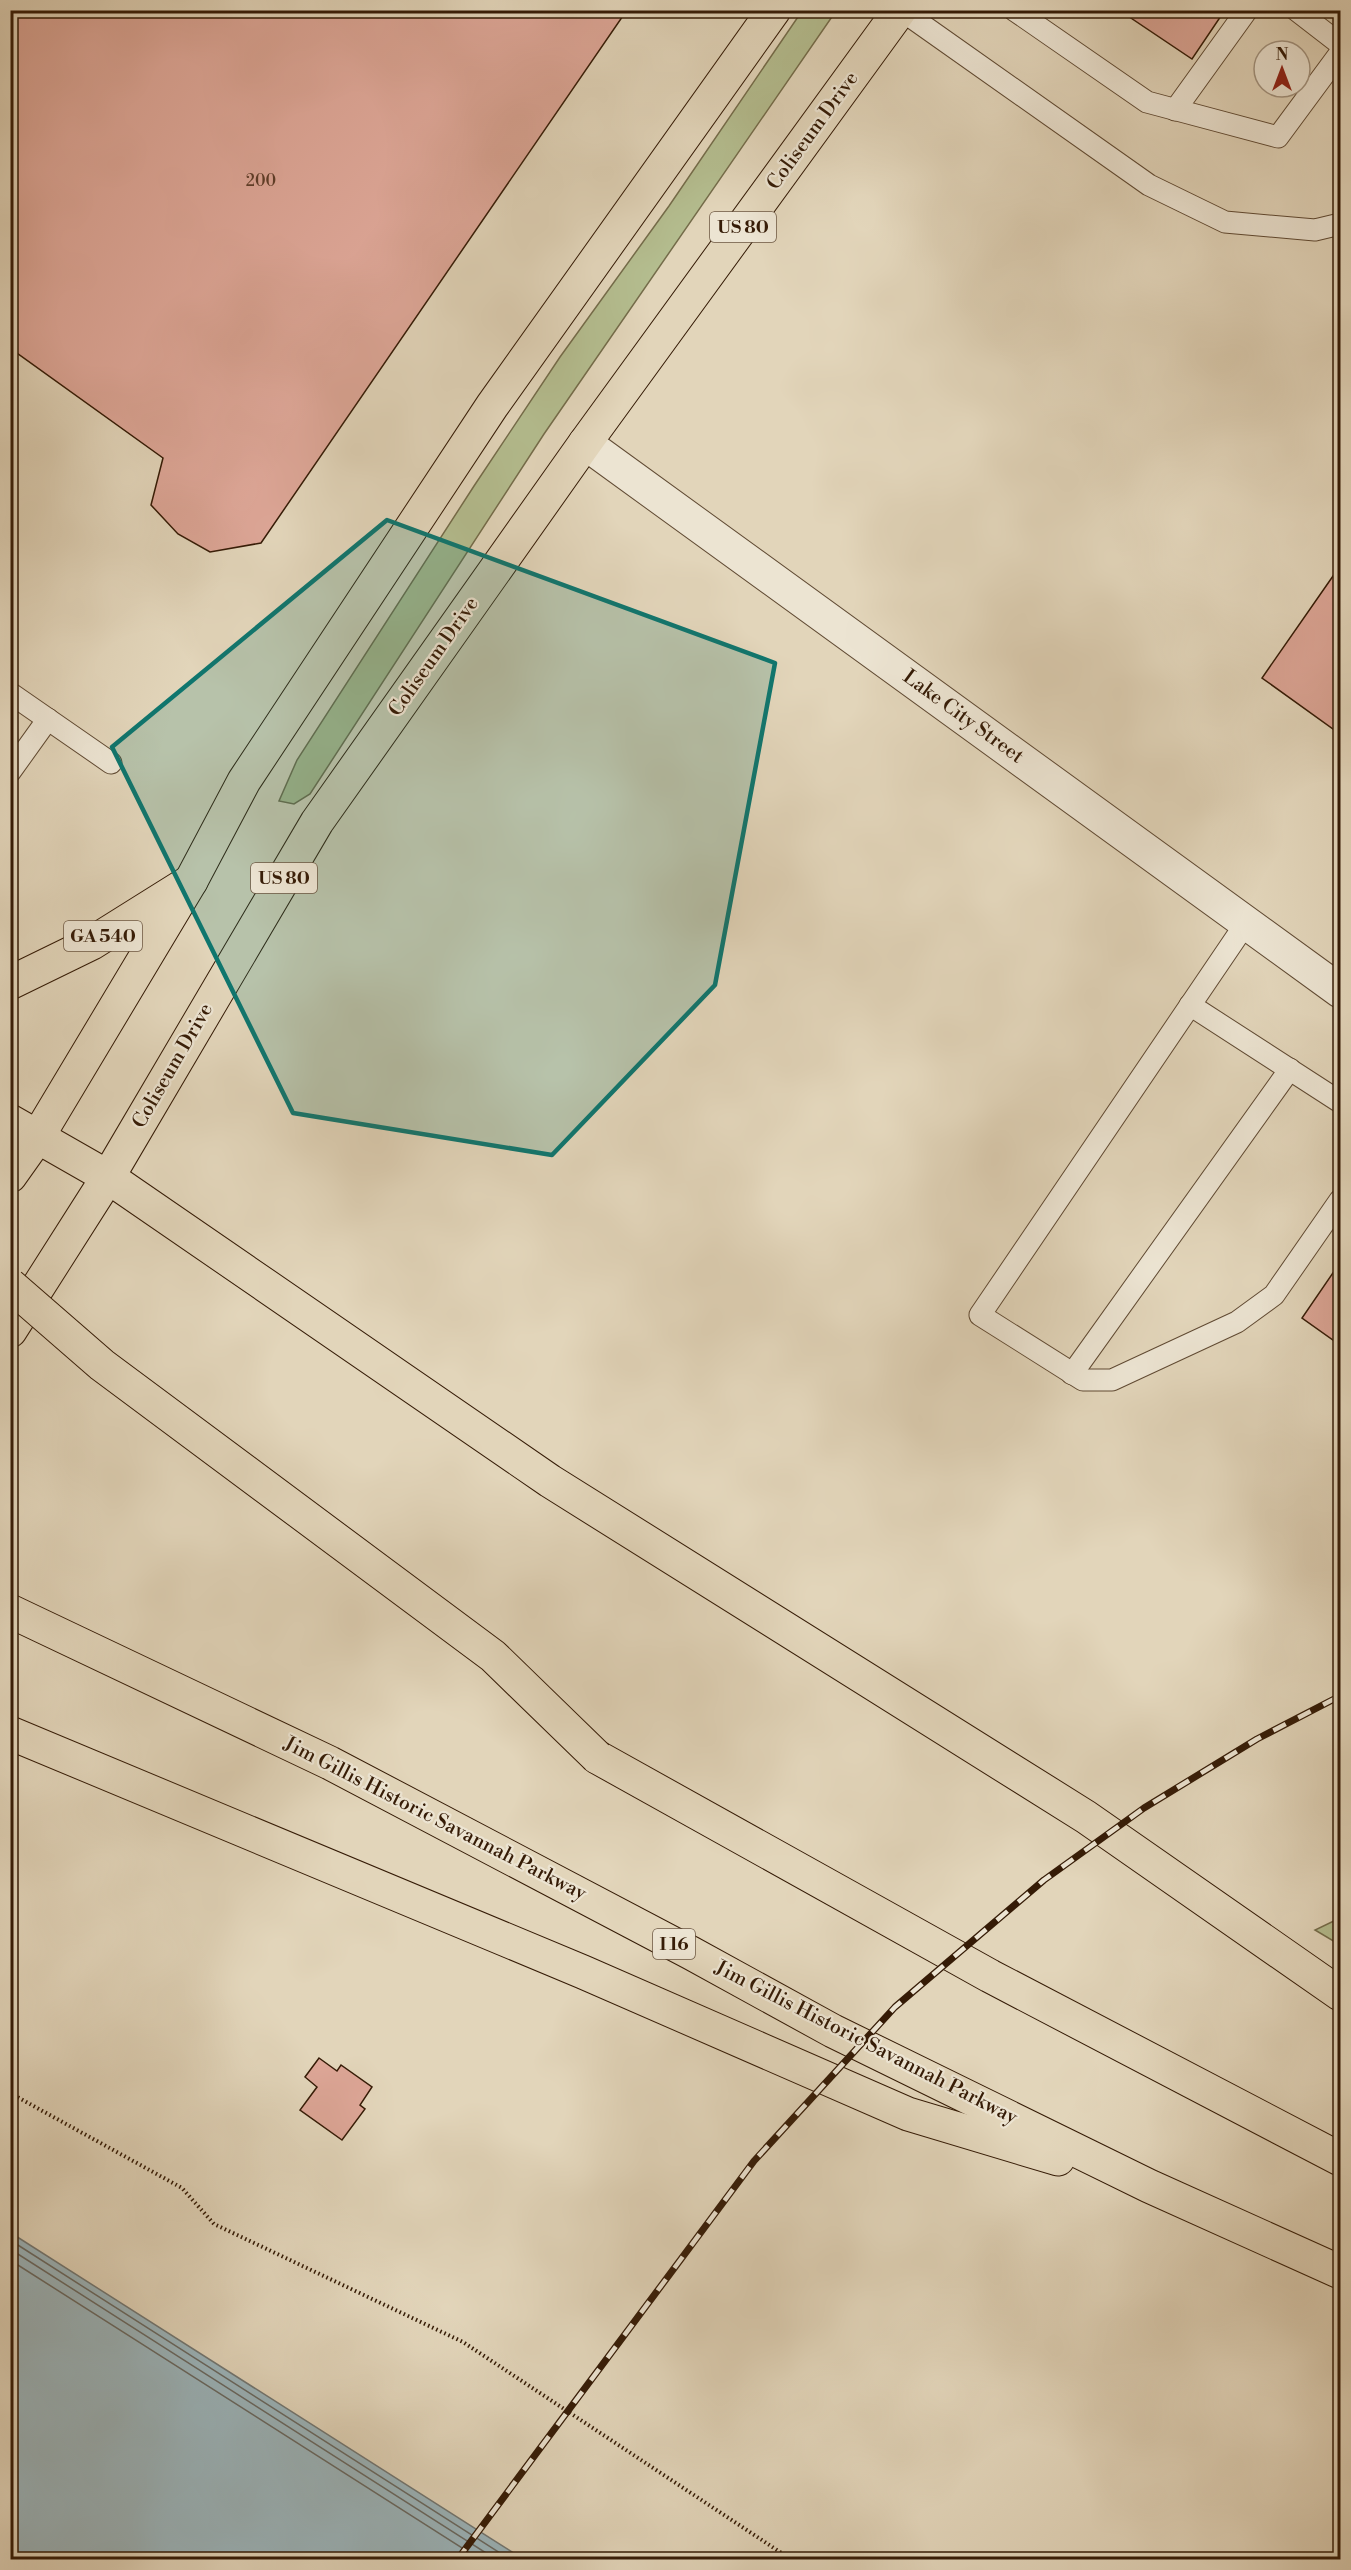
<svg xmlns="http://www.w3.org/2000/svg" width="1351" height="2570" font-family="'Libre Bodoni',serif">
	<rect width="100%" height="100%" fill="#e2d5ba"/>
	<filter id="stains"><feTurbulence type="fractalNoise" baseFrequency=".00333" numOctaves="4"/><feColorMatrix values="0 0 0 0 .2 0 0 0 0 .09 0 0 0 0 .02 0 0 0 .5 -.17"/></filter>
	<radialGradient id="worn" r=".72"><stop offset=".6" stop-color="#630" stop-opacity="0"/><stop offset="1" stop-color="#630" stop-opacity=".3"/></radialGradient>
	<g fill="#b4bd8f" stroke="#746c4a" stroke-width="1.5">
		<polygon points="802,11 836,11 544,434 310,794 294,804 279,801 297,760 474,486 560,357 669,206"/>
		<polygon points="1340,1918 1340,1945 1315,1930"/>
	</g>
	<polygon fill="#9bb5bc" stroke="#727773" stroke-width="1.5" points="11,2233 523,2559 11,2559"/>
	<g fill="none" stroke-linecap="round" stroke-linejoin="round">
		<g stroke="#686861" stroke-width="1.5">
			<polyline points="10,2240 511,2560"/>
			<polyline points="10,2249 497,2560"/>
			<polyline points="10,2260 481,2560"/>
		</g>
	</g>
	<g fill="#dda697" stroke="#351b06" stroke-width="1.5">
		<polygon points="10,10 627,10 261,543 210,552 178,534 151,505 163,458 10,348"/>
		<polygon points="1119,10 1225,10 1192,59"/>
		<polygon points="1340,566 1340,734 1262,678"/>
		<polygon points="1337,1267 1340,1270 1340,1345 1302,1318"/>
		<polygon points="319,2058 337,2071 341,2065 372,2087 360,2105 365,2109 342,2140 300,2110 317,2087 305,2077"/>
	</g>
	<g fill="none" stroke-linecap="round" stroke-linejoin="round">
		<defs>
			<g id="service">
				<polyline points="901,10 1149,185 1225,222 1315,230 1340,224"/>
				<polyline points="1014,10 1147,102 1278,137 1340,53"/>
				<polyline points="1296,10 1340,44"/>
				<polyline points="1175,110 1247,10"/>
				<polyline points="10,693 111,763"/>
				<polyline points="10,772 48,719"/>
				<polyline points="1246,923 980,1315 1083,1380 1112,1380 1237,1322 1274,1295 1340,1200"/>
				<polyline points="1190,1005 1340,1102"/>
				<polyline points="1072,1374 1290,1069"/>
			</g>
			<polyline id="minor" points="585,443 1340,991"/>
			<g id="primary">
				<polyline points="10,1176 37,1138 191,881 244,781 492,406 774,10"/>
				<polyline points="10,1331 108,1177 317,822 585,443 900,10"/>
			</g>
			<g id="motorway">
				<polyline points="10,983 92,943 191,881"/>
				<polyline points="10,1121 108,1177 550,1481 1086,1817 1340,1994"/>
				<polyline points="10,1611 330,1763 691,1953 833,2031 1149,2186 1340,2272"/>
				<polyline points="10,1733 583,1972 908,2114 1058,2159"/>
				<polyline points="597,1757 990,1976 1340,2159"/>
			</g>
		</defs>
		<use href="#service" stroke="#604a33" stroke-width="23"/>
		<use href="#minor" stroke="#604a33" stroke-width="35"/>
		<use href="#primary" stroke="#351b06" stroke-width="35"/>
		<use href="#motorway" stroke="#351b06" stroke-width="35"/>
		<polyline stroke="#351b06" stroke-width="4" stroke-dasharray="1.5 3" stroke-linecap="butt" points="10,2093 182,2188 214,2224 463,2342 792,2560"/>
		<use href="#service" stroke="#ece4d2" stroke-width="21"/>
		<use href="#minor" stroke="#ece4d2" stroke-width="33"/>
		<use href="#primary" stroke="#e2d5ba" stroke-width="33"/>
		<use href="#motorway" stroke="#e2d5ba" stroke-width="33"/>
		<defs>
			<polyline id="rail" points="457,2560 754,2161 895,2007 1044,1880 1144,1808 1257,1739 1340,1696"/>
		</defs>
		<use href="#rail" stroke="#351b06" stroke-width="7"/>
		<use href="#rail" stroke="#ece4d2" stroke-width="4.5" stroke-dasharray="14" stroke-linecap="butt"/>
		<defs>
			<polyline id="motorway-bridge" points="10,1285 102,1365 493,1656 597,1757"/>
		</defs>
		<use href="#motorway-bridge" stroke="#351b06" stroke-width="35" stroke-linecap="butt"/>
		<use href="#motorway-bridge" stroke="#e2d5ba" stroke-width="33"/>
	</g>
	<path fill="#0f766e" fill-opacity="0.2" stroke="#0f766e" stroke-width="4.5" stroke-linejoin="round" d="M387 520 775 663 715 985 552 1155 293 1113 112 747Z"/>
	<g text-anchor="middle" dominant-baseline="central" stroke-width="4.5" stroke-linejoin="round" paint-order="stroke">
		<g font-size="16" fill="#5f3e2a">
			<text x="261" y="181">200</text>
		</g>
		<g fill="#ece4d2" stroke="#6c5743" stroke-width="1.5">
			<rect x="710" y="212" width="66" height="30" rx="4.5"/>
			<rect x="251" y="863" width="66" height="30" rx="4.5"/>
			<rect x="64" y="921" width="78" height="30" rx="4.5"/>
			<rect x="653" y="1929" width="42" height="30" rx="4.5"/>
		</g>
		<g font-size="18" font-weight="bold" fill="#351b06">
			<text x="743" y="227">US 80</text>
			<text x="284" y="878">US 80</text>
			<text x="103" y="936">GA 540</text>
			<text x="674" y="1944">I 16</text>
		</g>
		<g font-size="20" fill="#351b06" stroke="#ece4d2">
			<text transform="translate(813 131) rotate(-54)">Coliseum Drive</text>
			<text transform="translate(434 657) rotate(-55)">Coliseum Drive</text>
			<text transform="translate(963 717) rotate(36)">Lake City Street</text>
			<text transform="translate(173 1066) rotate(-60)">Coliseum Drive</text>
			<text transform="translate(435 1819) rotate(27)">Jim Gillis Historic Savannah Parkway</text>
			<text transform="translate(866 2043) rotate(27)">Jim Gillis Historic Savannah Parkway</text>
		</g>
	</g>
	<rect width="1351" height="2570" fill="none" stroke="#e2d5ba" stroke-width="36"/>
	<rect x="12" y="12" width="1327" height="2546" fill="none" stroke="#351b06" stroke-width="3"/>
	<rect x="18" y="18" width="1315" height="2534" fill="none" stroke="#351b06" stroke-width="1.5"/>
	<g transform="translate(1282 69)"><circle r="28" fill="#ece4d2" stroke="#a39480" stroke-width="1.5"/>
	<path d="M0-4.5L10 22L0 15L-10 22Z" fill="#8f2418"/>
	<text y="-9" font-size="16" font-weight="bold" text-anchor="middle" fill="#351b06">N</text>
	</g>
	<rect width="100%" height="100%" filter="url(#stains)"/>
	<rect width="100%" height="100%" fill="url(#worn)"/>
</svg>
